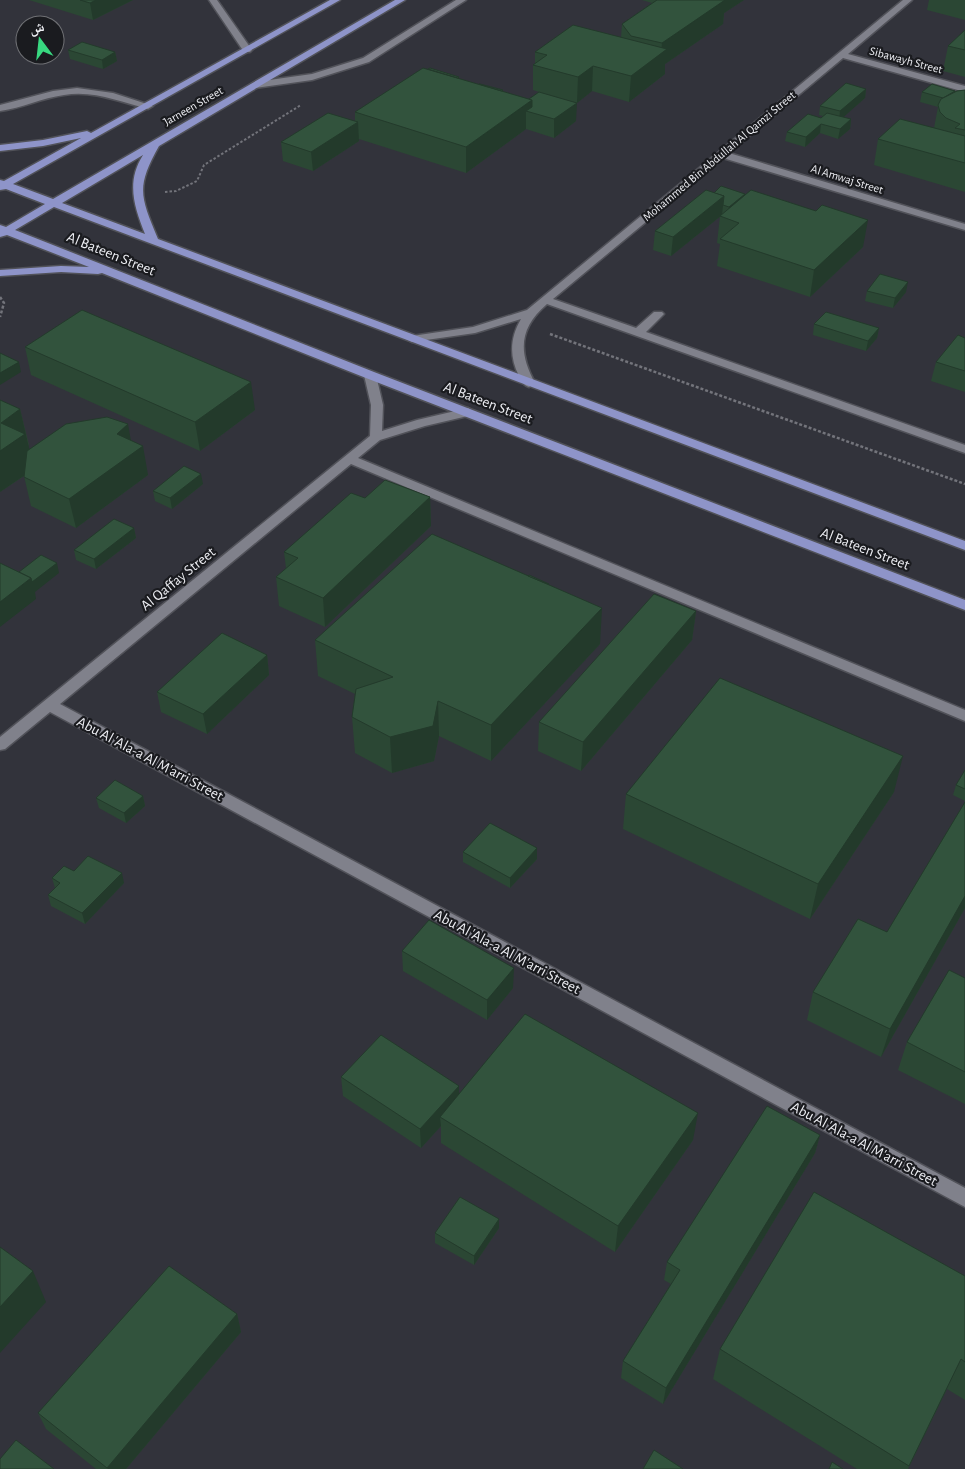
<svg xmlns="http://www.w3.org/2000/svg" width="965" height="1469" font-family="'Alegreya Sans','Noto Naskh Arabic',sans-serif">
	<rect width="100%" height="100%" fill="#32333b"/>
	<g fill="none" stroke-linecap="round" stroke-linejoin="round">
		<defs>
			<g id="minor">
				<polygon points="209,0 217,0 252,50 250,52 244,52"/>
				<polygon points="456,0 466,0 369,62 312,80 255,88 250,85 255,82 312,74 363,58"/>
				<path d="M903 0H912L848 54 965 86V92L843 58 729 153 965 224V230L723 158 553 299 636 328 654 312H662L664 314 646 332 965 445V453L547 304C519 328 518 352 535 383L529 387C523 385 522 381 519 376 509 356 510 338 521 319L475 333 412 342 406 339 412 336 473 327 527 310Z"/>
				<path d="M77 88 113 93 153 106 148 109C120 102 94 90 64 95 42 98 22 108 0 111V105L53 91Z"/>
				<polygon points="370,371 376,375 383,405 382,431 417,420 468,408 474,412 472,415 425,426 380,440 358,458 965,710 965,721 351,464 60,704 965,1188 965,1207 50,712 5,749 0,750 0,737 370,436 371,405 364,375"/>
			</g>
			<path id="major" d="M330 0H340L13 184 53 199 395 0H405L159 146C136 187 140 196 158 239L965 541V550L54 207 15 230 374 372 965 600V610L366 378 102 273 98 274 61 272 0 276V270L61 266 89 267 7 235 0 237V225L6 227 45 204 6 189 0 190V180L4 181 81 138 43 146 0 151V145L43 140 87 131 91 133ZM143 155C126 182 134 206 145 234L62 203Z"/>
		</defs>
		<use href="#minor" stroke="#515259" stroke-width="3"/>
		<use href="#major" stroke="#515259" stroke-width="3"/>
		<polyline stroke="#73747b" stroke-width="2" stroke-dasharray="2.5 2" stroke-linecap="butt" points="165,192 176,191 197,181 204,165 301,105"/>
		<g stroke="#73747b" stroke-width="2.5" stroke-dasharray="3 2" stroke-linecap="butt">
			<polyline points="0,297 4,303 0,317"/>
			<polyline points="550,334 965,484"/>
		</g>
		<use href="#minor" fill="#80818b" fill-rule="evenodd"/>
		<use href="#major" fill="#8e94c9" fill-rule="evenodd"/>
	</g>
	<g fill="#2b4734">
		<polygon points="29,0 133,0 93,20"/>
		<polygon points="642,0 744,0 724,13 723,24 665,64 665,74 629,102 592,91 577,103 541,93 576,121 554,138 526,129 466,173 359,139 359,141 313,171 283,161 281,142 355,122 355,112 459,79 529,99 539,92 533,90 533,65 535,64 535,52 621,37 622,24 652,3"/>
		<polygon points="929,0 965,0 965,20 927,10"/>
		<polygon points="965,30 965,77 943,71 948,46"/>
		<polygon points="68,50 115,52 117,61 103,69 70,59"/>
		<polygon points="866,89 865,98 843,117 851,119 850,129 838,139 820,133 805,147 785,141 787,132 821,118 823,116 819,115 820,106"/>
		<polygon points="965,90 965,192 874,165 878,139 934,128 938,107 920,102 922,92 955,91"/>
		<polygon points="714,193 745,194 744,196 863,247 810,297 717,266 720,244 717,243 720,216 722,215 671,256 653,250 655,231"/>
		<polygon points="867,291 906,292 893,308 865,301"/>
		<polygon points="814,324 879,328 877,338 866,351 813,335"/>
		<polygon points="965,338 965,392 931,381 936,362"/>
		<polygon points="25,347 255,410 200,451 31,375"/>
		<polygon points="0,400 20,409 29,445 28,445 29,449 131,440 148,475 76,528 31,506 24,476 0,492"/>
		<polygon points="203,484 172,509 155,501 153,491"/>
		<polygon points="430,497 431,526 325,627 279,606 276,577 286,568 284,552 365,498"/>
		<polygon points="134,528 136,538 96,569 76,560 74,550"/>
		<polygon points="528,576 549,584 549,585 600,644 491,761 439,736 434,761 392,773 355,753 352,717 355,694 318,676 315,640"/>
		<polygon points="696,611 692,640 581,771 538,751 539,722"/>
		<polygon points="267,655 269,675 207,734 161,712 157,692"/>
		<polygon points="965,770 965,801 953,795 956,785"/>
		<polygon points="894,792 810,919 623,829 626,794"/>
		<polygon points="143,796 145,806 126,823 99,808 96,798"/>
		<polygon points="965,802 965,908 881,1057 807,1020 813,992 887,932"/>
		<polygon points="537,848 537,859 510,888 463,862 463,852"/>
		<polygon points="52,878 124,883 85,924 51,906 48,895 55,888"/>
		<polygon points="402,951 513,988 487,1020 403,971"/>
		<polygon points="965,978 965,1104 898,1070 907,1042"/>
		<polygon points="341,1077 459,1086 459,1094 693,1140 615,1252 441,1143 441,1126 421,1148 343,1096"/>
		<polygon points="820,1135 815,1153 663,1404 621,1378 623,1361 671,1284 664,1280 667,1262"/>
		<polygon points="499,1219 499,1228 474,1265 435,1243 435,1233"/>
		<polygon points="965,1276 965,1400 947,1389 908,1469 857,1469 713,1379 720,1349"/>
		<polygon points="237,1314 241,1332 126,1469 96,1469 46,1429 38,1413"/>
	</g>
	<g fill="#233a2b">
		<polygon points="80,0 133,0 93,20 90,3"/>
		<polygon points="716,0 744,0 724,13 723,24 665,64 665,74 629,102 631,76 661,53 662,43"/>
		<polygon points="115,52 117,61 103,69 102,60"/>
		<polygon points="593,66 592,91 577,103 578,77"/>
		<polygon points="866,89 865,98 839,121 840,111"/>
		<polygon points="532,100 532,113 526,111 526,129 466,173 466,147"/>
		<polygon points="577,103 576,121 554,138 554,119"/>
		<polygon points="851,119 850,129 838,139 840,129"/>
		<polygon points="358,122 359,141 313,171 311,152"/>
		<polygon points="821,124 820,133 805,147 806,137"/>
		<polygon points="745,194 743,203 727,217 729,207"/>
		<polygon points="724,196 722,215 671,256 673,237"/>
		<polygon points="868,220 863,247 810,297 814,270"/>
		<polygon points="908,282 906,292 893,308 895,298"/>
		<polygon points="879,328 877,338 866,351 868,341"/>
		<polygon points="19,362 21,372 0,385 0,373"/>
		<polygon points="251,382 255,410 200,451 195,422"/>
		<polygon points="20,409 34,469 0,492 0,451 1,423"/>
		<polygon points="128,424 133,452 143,446 148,475 76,528 69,499 117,434"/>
		<polygon points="201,474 203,484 172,509 170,498"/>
		<polygon points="430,497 431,526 325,627 323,598"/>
		<polygon points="134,528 136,538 96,569 94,559"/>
		<polygon points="57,563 59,573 35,592 36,599 0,627 0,602 31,578"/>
		<polygon points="602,608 600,644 491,761 491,725"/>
		<polygon points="696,611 692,640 581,771 583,742"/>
		<polygon points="267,655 269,675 207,734 203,714"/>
		<polygon points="438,701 439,736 434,761 392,773 390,737"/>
		<polygon points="903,756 894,792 810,919 818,884"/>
		<polygon points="143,796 145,806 126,823 124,813"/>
		<polygon points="537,848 537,859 510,888 510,878"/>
		<polygon points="122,873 124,883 85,924 82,913"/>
		<polygon points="965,896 965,908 881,1057 890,1029"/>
		<polygon points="514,968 513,988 487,1020 487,1000"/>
		<polygon points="459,1086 459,1105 440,1117 441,1126 421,1148 420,1129"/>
		<polygon points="698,1113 693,1140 615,1252 618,1226"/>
		<polygon points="820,1135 815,1153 663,1404 666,1388"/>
		<polygon points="499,1219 499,1228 474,1265 474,1256"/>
		<polygon points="33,1271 46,1302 0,1353 0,1307"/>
		<polygon points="237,1314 241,1332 126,1469 108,1469 107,1468"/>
	</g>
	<g fill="#32533d" stroke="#233a2b">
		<polygon points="80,0 96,0 90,3"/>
		<polygon points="657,0 725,0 662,43 631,36 622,24"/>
		<polygon points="573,25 667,49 631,76 593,66 578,77 533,65 547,55 535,52"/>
		<polygon points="965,30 965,50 948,46"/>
		<polygon points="82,42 115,52 102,60 68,50"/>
		<polygon points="423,68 532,100 466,147 355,112"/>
		<polygon points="430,68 459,77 458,78 428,69"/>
		<polygon points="846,83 866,89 840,111 820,106"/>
		<polygon points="479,84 480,84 503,90 502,91"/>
		<polygon points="932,84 955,91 943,98 922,92"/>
		<polygon points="965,90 965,130 955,128 960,124 946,118 940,112 938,105 941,99 957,91"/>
		<polygon points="539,92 577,103 554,119 526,111 532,107 532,100 529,99"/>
		<polygon points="328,113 358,122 311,152 281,142"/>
		<polygon points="827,113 851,119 840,129 821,124 806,137 787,132 808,114 821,118"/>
		<polygon points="900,119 965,136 965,163 878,139"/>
		<polygon points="721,186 745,194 729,207 723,205 724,196 714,193"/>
		<polygon points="706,190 724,196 673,237 655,231"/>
		<polygon points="751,190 816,211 822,205 868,220 814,270 720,239 739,223 720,216"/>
		<polygon points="880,274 908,282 895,298 867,291"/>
		<polygon points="82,310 251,382 195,422 25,347"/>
		<polygon points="826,312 879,328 868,341 814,324"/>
		<polygon points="958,335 965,338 965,371 936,362"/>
		<polygon points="0,353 19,362 0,373"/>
		<polygon points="0,400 20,409 1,423 25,434 0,451"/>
		<polygon points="107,417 128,424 117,434 143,446 69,499 24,477 27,451 66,424"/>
		<polygon points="184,466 201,474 170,498 153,491"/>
		<polygon points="385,480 430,497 323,598 276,577 298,558 284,552 351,493 365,498"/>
		<polygon points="114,519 134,528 94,559 74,550"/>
		<polygon points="432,534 602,608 491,725 438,701 433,726 390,737 352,717 356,689 393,677 315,640"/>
		<polygon points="41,555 57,563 32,582 31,578 19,572"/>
		<polygon points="0,563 31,578 0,602"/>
		<polygon points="529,575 549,584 548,584 528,576"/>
		<polygon points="654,594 696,611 583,742 539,722"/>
		<polygon points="222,633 267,655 203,714 157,692"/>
		<polygon points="720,678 903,756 818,884 626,794"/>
		<polygon points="965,770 965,789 956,785"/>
		<polygon points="115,780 143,796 124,813 96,798"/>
		<polygon points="965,802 965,896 890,1029 813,992 858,919 887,932"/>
		<polygon points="490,823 537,848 510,878 463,852"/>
		<polygon points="88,856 122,873 82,913 48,895 60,883 52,878 64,866 74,871"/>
		<polygon points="429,920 514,968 487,1000 402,951"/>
		<polygon points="949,970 965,978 965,1072 907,1042"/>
		<polygon points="525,1014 698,1113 618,1226 440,1117"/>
		<polygon points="381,1035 459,1086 420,1129 341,1077"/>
		<polygon points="767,1106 820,1135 666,1388 623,1361 680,1270 667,1262"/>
		<polygon points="814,1192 965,1276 965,1362 961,1359 909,1466 720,1349"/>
		<polygon points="460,1197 499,1219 474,1256 435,1233"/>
		<polygon points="0,1247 33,1271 0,1307"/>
		<polygon points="169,1266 237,1314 107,1468 38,1413"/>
		<polygon points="16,1440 54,1469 0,1469 0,1459"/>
		<polygon points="654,1450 683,1469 643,1469"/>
		<polygon points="832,1462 843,1469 829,1469"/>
	</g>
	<g text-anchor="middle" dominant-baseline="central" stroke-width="4.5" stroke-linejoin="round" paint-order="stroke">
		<g font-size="12" fill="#eeeff4" stroke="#1a1b1f">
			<text transform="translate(906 60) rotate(15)">Sibawayh Street</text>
			<text transform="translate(193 106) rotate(-30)">Jarneen Street</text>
			<text transform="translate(719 156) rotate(-40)">Mohammed Bin Abdullah Al Qamzi Street</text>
			<text transform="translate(847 179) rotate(17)">Al Amwaj Street</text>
		</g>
		<g font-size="15" fill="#eeeff4" stroke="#1a1b1f">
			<text transform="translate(111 254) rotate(22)">Al Bateen Street</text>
			<text transform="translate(488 403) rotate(21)">Al Bateen Street</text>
			<text transform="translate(865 549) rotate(21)">Al Bateen Street</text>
			<text transform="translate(178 579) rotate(-39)">Al Qaffay Street</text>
			<text transform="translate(150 759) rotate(28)">Abu Al 'Ala-a Al M'arri Street</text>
			<text transform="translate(507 952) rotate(28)">Abu Al 'Ala-a Al M'arri Street</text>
			<text transform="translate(864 1144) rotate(28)">Abu Al 'Ala-a Al M'arri Street</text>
		</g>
	</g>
	<g transform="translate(40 40) rotate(345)"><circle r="24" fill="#1a1b1f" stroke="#6f7074"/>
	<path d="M0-4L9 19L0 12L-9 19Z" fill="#38d880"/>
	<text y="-8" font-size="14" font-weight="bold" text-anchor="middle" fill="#eeeff4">ش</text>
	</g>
</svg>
